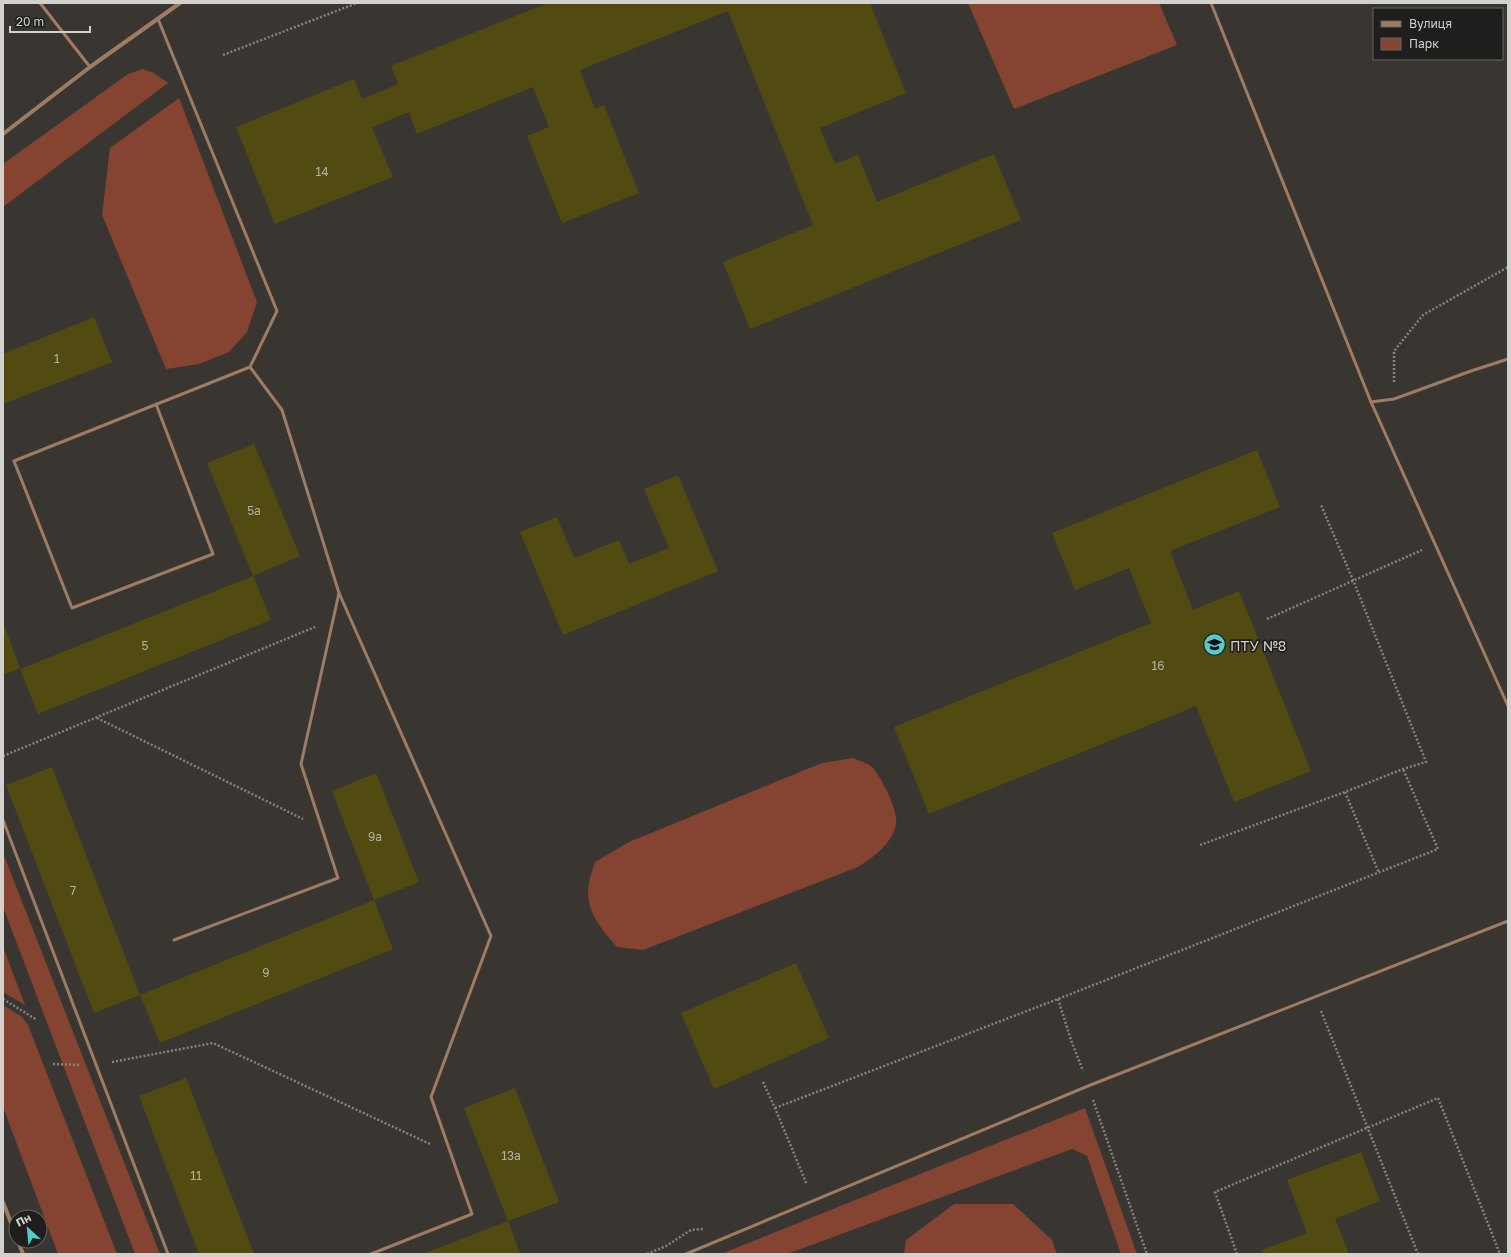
<svg xmlns="http://www.w3.org/2000/svg" width="1511" height="1257" font-family="'Golos Text',sans-serif">
	<rect width="100%" height="100%" fill="#393632"/>
	<g fill="#854331">
		<polygon points="968,3 1159,3 1177,45 1014,109"/>
		<polygon points="143,69 154,73 168,83 3,207 3,164 128,74"/>
		<polygon points="179,98 257,302 247,332 229,352 199,364 166,369 102,215 110,148"/>
		<path d="M853 758C859 761 868 763 873 768 881 777 899 812 896 824 892 844 874 857 858 867L643 950 617 947C601 928 584 910 589 883 590 876 593 868 595 862L629 842 822 763Z"/>
		<polygon points="3,853 160,1254 135,1254 3,907"/>
		<polygon points="3,947 25,1005 3,992"/>
		<polygon points="3,1005 22,1017 28,1025 117,1254 58,1254 3,1107"/>
		<polygon points="1085,1108 1137,1254 1121,1254 1087,1156 1072,1149 787,1254 721,1254"/>
		<polygon points="954,1204 1013,1204 1052,1240 1057,1254 904,1254 906,1240"/>
	</g>
	<g fill="#514b12">
		<polygon points="548,3 870,3 906,93 820,128 835,164 858,155 877,202 994,154 1021,220 750,329 723,262 813,225 728,11 580,70 595,109 604,105 639,193 562,223 527,136 549,127 533,87 417,134 409,112 372,127 393,177 275,224 236,127 354,79 362,99 398,84 391,66"/>
		<polygon points="94,317 112,362 3,404 3,354"/>
		<polygon points="254,444 300,556 253,576 271,620 38,714 20,669 253,576 207,463"/>
		<polygon points="1257,450 1280,507 1170,551 1193,610 1239,591 1311,771 1234,802 1196,706 929,814 894,727 1151,623 1129,568 1075,590 1052,533"/>
		<polygon points="678,475 718,571 563,635 520,532 557,517 574,558 619,540 629,564 669,548 644,489"/>
		<polygon points="3,622 20,668 3,675"/>
		<polygon points="52,767 140,995 94,1013 6,785"/>
		<polygon points="376,773 419,882 374,900 393,949 160,1043 140,995 374,900 332,791"/>
		<polygon points="796,963 829,1038 714,1089 681,1013"/>
		<polygon points="186,1078 254,1254 199,1254 139,1096"/>
		<polygon points="515,1088 559,1202 508,1221 464,1108"/>
		<polygon points="1361,1152 1380,1201 1335,1219 1349,1254 1263,1254 1262,1250 1307,1233 1287,1180"/>
		<polygon points="508,1221 520,1254 423,1254"/>
	</g>
	<g fill="none" stroke-linecap="round" stroke-linejoin="round">
		<g stroke="#85827f" stroke-width="2.5" stroke-dasharray="2 2" stroke-linecap="butt">
			<polyline points="223,55 357,3"/>
			<polyline points="1394,382 1394,351 1423,315 1508,267"/>
			<polyline points="1267,619 1422,550"/>
			<polyline points="97,718 303,819"/>
			<polyline points="3,756 315,627"/>
			<polyline points="1345,792 1379,873"/>
			<polyline points="1200,845 1345,792 1403,769 1426,762 1353,580 1321,505"/>
			<polyline points="3,999 37,1020"/>
			<polyline points="1058,999 1071,1040 1083,1071"/>
			<polyline points="1321,1011 1418,1254"/>
			<polyline points="112,1062 213,1043 430,1144"/>
			<polyline points="53,1064 79,1065"/>
			<polyline points="763,1082 775,1108 807,1185"/>
			<polyline points="1093,1100 1147,1254"/>
			<polyline points="775,1108 1058,999 1438,849 1403,769"/>
			<polyline points="647,1254 666,1246 691,1230 704,1229"/>
			<polyline points="1237,1254 1215,1192 1438,1098 1500,1254"/>
		</g>
		<g stroke="#9e7c63" stroke-width="3">
			<polyline points="40,3 90,67"/>
			<polyline points="1211,3 1371,402 1394,399 1471,371 1508,359"/>
			<polyline points="1371,402 1508,706"/>
			<polyline points="156,404 213,554 72,608 14,461 250,367 277,311 158,19"/>
			<polyline points="339,593 491,936 431,1097 472,1214 371,1254"/>
			<polyline points="3,820 168,1254"/>
			<polyline points="174,940 338,878 301,764 339,593 282,410 250,367"/>
			<polyline points="686,1254 1088,1086 1508,921"/>
		</g>
		<g stroke="#9e7c63" stroke-width="4">
			<polyline points="3,134 90,67 180,3"/>
			<polyline points="3,1202 16,1236"/>
			<polyline points="18,1241 23,1254"/>
		</g>
	</g>
	<defs>
		<symbol id="university-disc" viewBox="-11 -11 22 22"><circle r="9.5" fill="#53cdca" stroke="#1f1e1c"/><path d="M0-5L7-2L0 1L-7-2ZM-4 1L0 2.5L4 1V4Q0 6-4 4Z" fill="#111"/></symbol>
	</defs>
	<g fill-rule="evenodd">
		<use href="#university-disc" x="1202" y="632" width="25" height="25"/>
	</g>
	<g text-anchor="middle" dominant-baseline="central" stroke-width="3.5" stroke-linejoin="round" paint-order="stroke">
		<g font-size="12" fill="#b2b09f">
			<text x="322" y="171">14</text>
			<text x="57" y="358">1</text>
			<text x="254" y="510">5а</text>
			<text x="145" y="645">5</text>
			<text x="1158" y="665">16</text>
			<text x="375" y="836">9а</text>
			<text x="73" y="890">7</text>
			<text x="266" y="972">9</text>
			<text x="511" y="1155">13а</text>
			<text x="196" y="1175">11</text>
		</g>
		<g font-size="14" fill="#d3d1ce" stroke="#1f1e1c" text-anchor="start">
			<text x="1230" y="645">ПТУ №8</text>
		</g>
	</g>
	<rect width="1511" height="1257" fill="none" stroke="#d3d1ce" stroke-width="8"/>
	<rect x="1373" y="8" width="130" height="52" fill="#1f1e1c" stroke="#676663"/>
	<rect x="1381" y="21" width="20" height="6" fill="#9e7c63" stroke="#676663"/>
	<text x="1409" y="28" font-size="12" fill="#d3d1ce">Вулиця</text>
	<rect x="1381" y="38" width="20" height="12" fill="#854331" stroke="#676663"/>
	<text x="1409" y="48" font-size="12" fill="#d3d1ce">Парк</text>
	<g transform="translate(28 1229) rotate(333)"><circle r="19" fill="#1f1e1c" stroke="#676663"/>
	<path d="M0-3L7 15L0 10L-7 15Z" fill="#53cdca"/>
	<text y="-6" font-size="11" font-weight="bold" text-anchor="middle" fill="#d3d1ce">Пн</text>
	</g>
	<path d="M10 26v6h80v-6" fill="none" stroke="#d3d1ce" stroke-width="2"/>
	<text x="16" y="26" font-size="12" fill="#d3d1ce" stroke="#1f1e1c" stroke-width="3" paint-order="stroke">20 m</text>
</svg>
